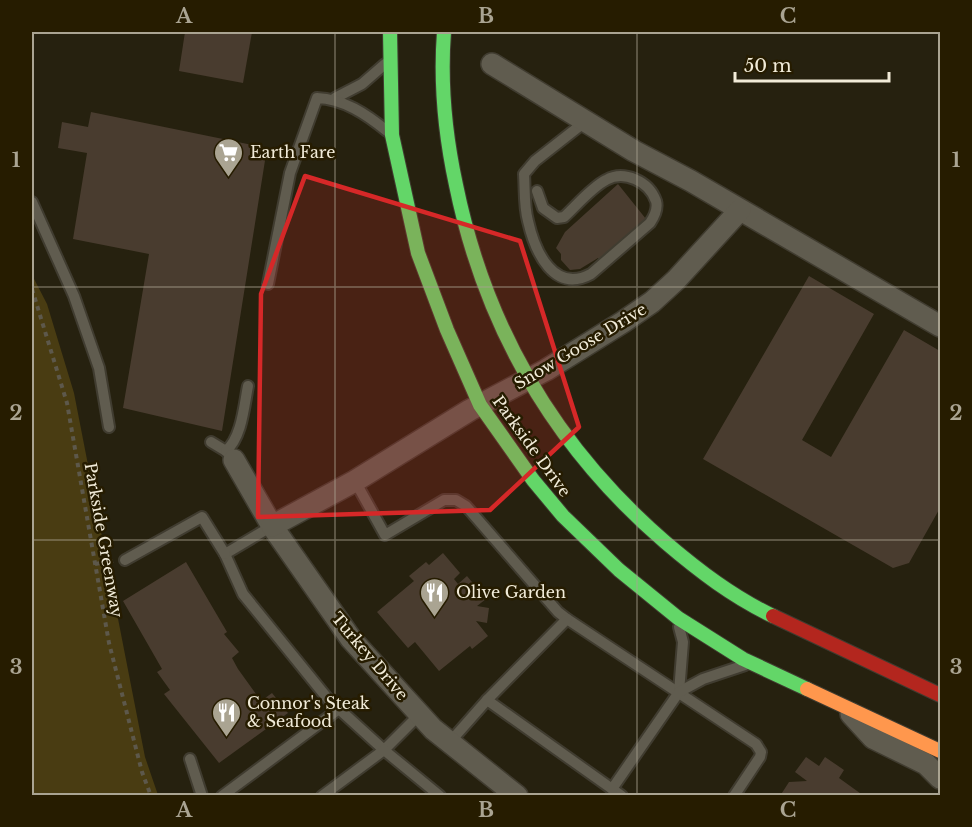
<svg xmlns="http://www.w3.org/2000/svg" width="972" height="827" font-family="'Libre Baskerville',serif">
	<rect width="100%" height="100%" fill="#26210f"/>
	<polygon fill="#493c12" points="32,275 47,304 74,393 145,757 158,795 32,795"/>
	<g fill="#493c2f">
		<polygon points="185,32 252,32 243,83 179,71"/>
		<polygon points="91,112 267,148 222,431 123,408 149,254 73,239 87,153 58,148 62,122 88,127"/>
		<polygon points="618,184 646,219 600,260 598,258 580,269 570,270 561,260 561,254 556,248 565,232"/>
		<polygon points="809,276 874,314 802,440 831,457 904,330 940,351 940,508 909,563 893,568 703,459"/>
		<polygon points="443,553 460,573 454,579 458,584 467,576 486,599 477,606 489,608 487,623 476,621 488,636 472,649 470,646 439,671 415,642 408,648 377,612 414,581 409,576 426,562 429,565"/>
		<polygon points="186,562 227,632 224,634 239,652 232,658 238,669 261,701 272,693 288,713 219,763 164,694 170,690 157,672 162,669 123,601"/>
		<polygon points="806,757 819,766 825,757 844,770 839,778 864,796 780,796 789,782 807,781 795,772"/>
	</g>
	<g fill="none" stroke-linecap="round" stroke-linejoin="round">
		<defs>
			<g id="lane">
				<polyline points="335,98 362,84 385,64"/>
				<path d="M537 191 543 208 557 218 564 217C576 206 592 187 606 180 624 170 649 181 656 201 658 208 654 217 650 223L591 274C554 294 535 252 528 221 524 207 525 189 524 174L535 161 586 121"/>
				<polyline points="32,202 74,296 99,368 109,427"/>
				<path d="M268 284 290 173 317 98C344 99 366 114 387 131"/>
				<polyline points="211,442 226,451"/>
				<path d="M234 460 226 451C242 437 244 406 248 386"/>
				<polyline points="355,481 385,535 444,500 456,500 466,506 558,612 567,619 756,744 761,752 760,757 734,796"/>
				<polyline points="272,526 225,554 243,594 328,699 384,750 420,714"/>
				<polyline points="125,560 202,517 225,554"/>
				<polyline points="679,692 683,642 679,627"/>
				<polyline points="487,700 567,619"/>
				<polyline points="450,742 487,700 622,796"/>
				<polyline points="190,759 202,796"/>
				<polyline points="612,789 679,692 703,679 745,665"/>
				<polyline points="222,796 339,709"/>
				<polyline points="322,796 384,750 440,796"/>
			</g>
			<g id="street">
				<polyline points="492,64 634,151 691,181 940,326"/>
				<polyline points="234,460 272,526 351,639 433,729 517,796"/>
				<polyline points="272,526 355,481 470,410 546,370 623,322 652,302 676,280 740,210"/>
				<polyline points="851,714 873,738 926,764 940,778"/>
			</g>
			<g id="fast">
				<polyline points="390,32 392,135 418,253 447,330 480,405 533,480 563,516 619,570 678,618 743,659 807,689"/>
				<path d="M444 32C440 84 445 134 456 185 485 327 555 447 665 542 699 571 733 597 773 616"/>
			</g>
			<polyline id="slow" points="807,689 940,751"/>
			<polyline id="jam" points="773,616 940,695"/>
		</defs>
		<use href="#lane" stroke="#403c30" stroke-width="14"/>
		<use href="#street" stroke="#403c30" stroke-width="24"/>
		<use href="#fast" stroke="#403c30" stroke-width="16"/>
		<use href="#slow" stroke="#403c30" stroke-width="16"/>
		<use href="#jam" stroke="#403c30" stroke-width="16"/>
		<g stroke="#5d584b" stroke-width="4" stroke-dasharray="4.5 4.5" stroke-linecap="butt">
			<polyline points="32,289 67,403 109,643 142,772 151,796"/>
			<polyline points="95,564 113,561"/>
		</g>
		<use href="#lane" stroke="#605c4f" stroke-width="10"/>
		<use href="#street" stroke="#605c4f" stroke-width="21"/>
		<use href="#fast" stroke="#63d668" stroke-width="14"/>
		<use href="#slow" stroke="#ff974d" stroke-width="14"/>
		<use href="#jam" stroke="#b3261e" stroke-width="14"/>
	</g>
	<path fill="#d62828" fill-opacity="0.2" stroke="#d62828" stroke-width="4.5" stroke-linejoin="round" d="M305 176 520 241 579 427 490 510 258 517 261 294Z"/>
	<path fill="none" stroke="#aaa492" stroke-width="1.5" stroke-opacity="0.55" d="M335 32V796M637 32V796M32 287H940M32 540H940"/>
	<defs>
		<symbol id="supermarket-pin" viewBox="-11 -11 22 30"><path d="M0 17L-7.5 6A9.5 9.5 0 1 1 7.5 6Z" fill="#aaa492" stroke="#261c00"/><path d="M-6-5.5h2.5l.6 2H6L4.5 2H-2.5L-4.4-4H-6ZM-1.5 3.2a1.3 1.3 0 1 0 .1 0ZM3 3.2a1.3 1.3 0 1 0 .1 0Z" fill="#fff"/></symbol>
		<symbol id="restaurant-pin" viewBox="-11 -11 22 30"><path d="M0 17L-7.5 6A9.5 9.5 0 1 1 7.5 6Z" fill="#aaa492" stroke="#261c00"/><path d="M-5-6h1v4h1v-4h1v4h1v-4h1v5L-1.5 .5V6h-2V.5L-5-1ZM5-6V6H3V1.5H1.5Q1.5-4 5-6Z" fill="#fff"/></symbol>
	</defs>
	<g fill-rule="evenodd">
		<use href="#supermarket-pin" x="212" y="136" width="33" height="45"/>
		<use href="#restaurant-pin" x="418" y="576" width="33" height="45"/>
		<use href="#restaurant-pin" x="210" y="696" width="33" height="45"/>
	</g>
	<g text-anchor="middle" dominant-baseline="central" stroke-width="5" stroke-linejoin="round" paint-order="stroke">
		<g font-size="16" fill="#f1ebd8" stroke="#261c00" text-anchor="start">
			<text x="250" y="152">Earth Fare</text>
			<text x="456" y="592">Olive Garden</text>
			<text x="247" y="703">Connor's Steak<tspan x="247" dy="18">&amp; Seafood</tspan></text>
		</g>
		<g font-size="16" fill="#f1ebd8" stroke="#261c00">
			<text transform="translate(580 346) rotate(-31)">Snow Goose Drive</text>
			<text transform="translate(532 446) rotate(54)">Parkside Drive</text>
			<text transform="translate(104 540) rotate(80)">Parkside Greenway</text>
			<text transform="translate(370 656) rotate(50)">Turkey Drive</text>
		</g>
	</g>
	<rect width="972" height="827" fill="none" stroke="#261c00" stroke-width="66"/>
	<path d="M735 72v9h154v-9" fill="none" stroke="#f1ebd8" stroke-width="3"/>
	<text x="744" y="72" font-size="18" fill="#f1ebd8" stroke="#261c00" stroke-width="4.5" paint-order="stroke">50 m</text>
	<rect x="33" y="33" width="906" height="761" fill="none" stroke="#aaa492" stroke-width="2"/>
	<g font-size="20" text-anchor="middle" font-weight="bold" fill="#aaa492">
		<text x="184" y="23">A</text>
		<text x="486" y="23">B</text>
		<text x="788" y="23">C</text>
		<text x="16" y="167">1</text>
		<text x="956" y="167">1</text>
		<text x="16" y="420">2</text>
		<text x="956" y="420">2</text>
		<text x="16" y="674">3</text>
		<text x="956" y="674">3</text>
		<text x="184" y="817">A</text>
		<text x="486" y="817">B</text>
		<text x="788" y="817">C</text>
	</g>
</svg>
